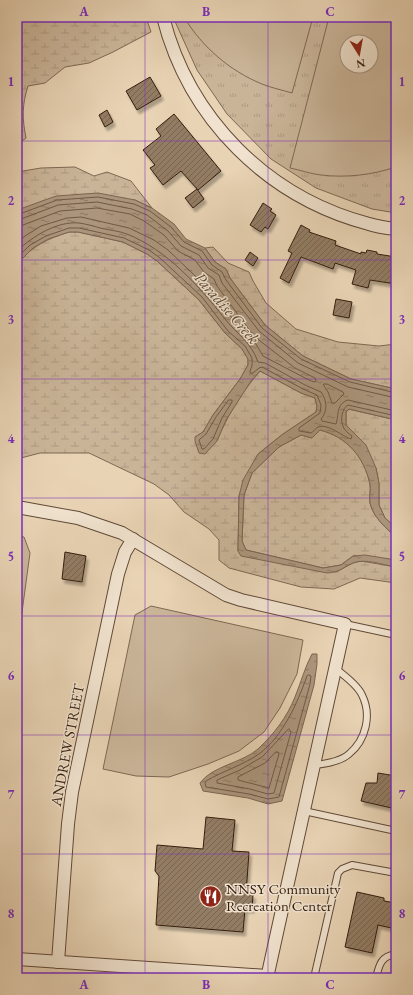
<svg xmlns="http://www.w3.org/2000/svg" width="413" height="995" font-family="'EB Garamond',serif">
	<defs>
		<pattern id="wetland-marsh" width="20" height="14" patternUnits="userSpaceOnUse"><rect width="20" height="14" fill="#c9b498"/><path d="M1 5h8M5 5V1M11 12h8M15 12V8" fill="none" stroke="#ad9a82"/></pattern>
		<pattern id="park-tufts" width="24" height="20" patternUnits="userSpaceOnUse"><rect width="24" height="20" fill="#c9b498"/><path d="M3 7l-1-3M5 7V3M7 7l1-3M15 17l-1-3M17 17v-4M19 17l1-3" fill="none" stroke="#ad9a82"/></pattern>
		<pattern id="water-ripples" width="26" height="14" patternUnits="userSpaceOnUse"><rect width="26" height="14" fill="#ab957c"/><path d="M2 4q2-2 4 0t4 0M15 11q2-2 4 0t4 0" fill="none" stroke="#8c7964"/></pattern>
		<pattern id="building-hatch" width="6" height="6" patternUnits="userSpaceOnUse"><rect width="6" height="6" fill="#927c64"/><path d="M-1 1l2-2M0 6l6-6M5 7l2-2" fill="none" stroke="#786551"/></pattern>
		<filter id="shadow"><feDropShadow dx="2.5" dy="4" stdDeviation="1" flood-color="#0004"/></filter>
	</defs>
	<rect width="100%" height="100%" fill="#e8d3b4"/>
	<filter id="stains"><feTurbulence type="fractalNoise" baseFrequency=".005" numOctaves="4"/><feColorMatrix values="0 0 0 0 .2 0 0 0 0 .09 0 0 0 0 .02 0 0 0 .5 -.17"/></filter>
	<radialGradient id="worn" r=".72"><stop offset=".6" stop-color="#630" stop-opacity="0"/><stop offset="1" stop-color="#630" stop-opacity=".3"/></radialGradient>
	<g fill="url(#wetland-marsh)" stroke="#7e6853">
		<path d="M17 17H146L151 32 113 52 89 63 65 67 45 83 28 86C22 105 22 118 26 138L17 145Z"/>
		<polygon points="75,167 94,176 107,172 131,181 152,208 135,200 20,209 17,212 17,172 41,168"/>
		<path d="M69 232H78L123 242 147 254 157 261 199 300 225 333 242 349 248 359V365L240 379 213 415 203 432 195 437 217 441C227 416 242 392 260 371L301 393 315 398 317 406 316 412 283 434 258 454 239 496 238 551 336 572 353 563 361 561 396 567V583L360 578 334 589 301 587 229 568 219 560V540L209 529 184 512 169 495 154 484 89 453H40L17 459V264C32 246 47 239 69 232Z"/>
		<polygon points="213,247 228,263 249,272 253,281 266,303 296,329 338,342 379,346 396,344 396,389 351,379 303,356 265,325 230,278 226,269 215,262 205,248"/>
		<polygon points="348,409 396,420 396,528 385,518 379,505 379,483 376,468 346,425 346,412"/>
		<path d="M320 430C347 437 364 456 370 484 371 490 369 497 370 503 373 517 386 528 396 537V560L353 556 341 565 323 568 246 550 242 541 244 495 252 473 279 447 301 435 312 438Z"/>
	</g>
	<path fill="url(#park-tufts)" stroke="#7e6853" fill-rule="evenodd" d="M173 17H396V213L372 209 316 188 271 159 227 114 197 70ZM347 42H371V66H347Z"/>
	<g fill="#c9b498" stroke="#7e6853" fill-rule="evenodd">
		<path d="M184 17H313L292 93C282 90 272 88 262 84 230 71 202 47 184 17Z"/>
		<path d="M329 17H396V167C372 175 346 178 321 175 311 174 300 170 290 168ZM347 42H371V66H347Z"/>
		<polygon points="17,536 24,537 30,553 17,649"/>
		<polygon points="151,606 303,640 297,674 280,708 264,732 239,751 208,764 169,777 136,776 103,769 135,615"/>
	</g>
	<g fill="url(#water-ripples)" stroke="#7b6550">
		<path d="M98 193 135 200 152 208 174 224 186 239 205 248 215 262 226 269 230 278 265 325 303 356 351 379 396 389V420L349 409 346 412V425L366 445 376 468 379 483V505L385 518 396 528V537C386 528 373 517 370 503 369 497 371 490 370 484 364 457 347 437 320 430L312 438 301 435 279 447 252 473 244 495 242 541 246 550 323 568 341 565 353 556 365 555 396 560V567C383 565 365 558 353 563 341 568 341 572 327 573L241 556 238 551V547L239 496 243 480 258 454 283 434 316 412 317 406 315 398 301 393 260 371 251 381 226 420 217 441 205 454 199 453 195 441V437L203 432 213 415 240 379 248 365V359L242 349 225 333 199 300 157 261 147 254 123 242 78 232H69L48 239 33 248 17 264V212L20 209 56 196Z"/>
		<path d="M312 654H317V664L314 685 282 801 268 804 248 798 203 791 200 783C212 766 242 763 258 749 274 734 287 717 295 697 301 682 305 667 312 654Z"/>
	</g>
	<g fill="none" stroke-linecap="round" stroke-linejoin="round">
		<g stroke="#705945" stroke-width="1">
			<polyline points="17,215 57,200 98,197 134,204 150,211 171,227 184,242 202,251 212,265 222,272 226,280 262,328 301,359 350,382 396,393"/>
			<polyline points="17,220 21,219 58,205 97,202 132,209 147,215 168,231 181,246 199,255 208,268 219,275 222,283 259,331 298,363 348,387 396,398"/>
			<polyline points="17,226 23,225 60,211 97,208 130,214 144,221 164,235 178,251 195,260 204,272 214,279 217,286 253,335 250,336 236,323 210,290 168,250 154,240 129,228 81,217 67,218 41,226 25,236 17,243"/>
			<path d="M17 251C33 236 57 221 79 223 86 224 94 226 100 228 109 230 119 231 127 234 167 250 199 286 225 319 238 335 251 342 258 362L265 363 305 385 321 392C327 400 328 411 321 419L322 421 336 424C339 415 336 404 348 400L396 411"/>
			<path d="M17 258 30 245 46 236 69 228H79L124 238 149 250 160 258 202 297 228 331 245 346 252 358V366L250 371V373H253L259 368 262 367 303 389 317 395 321 405 320 413 299 428V431L311 433C313 432 316 428 318 427 328 423 343 437 351 439L352 436C349 434 344 430 343 426 340 420 342 408 348 405L396 416"/>
			<polygon points="255,337 295,368 315,378 316,381 314,382 307,379 263,356 253,339"/>
			<polygon points="324,384 327,384 343,392 344,394 335,403 332,403 328,392 324,386"/>
			<polygon points="229,400 232,400 232,402 222,418 213,439 204,449 202,449 199,440 206,434 216,417"/>
			<path d="M309 675 311 676 310 684 279 797 268 799 249 794 206 787 205 783 206 781C223 771 243 765 259 754 283 736 297 704 307 676Z"/>
			<polygon points="289,729 291,732 274,793 268,794 250,789 217,783 217,780 240,770 262,757"/>
			<polygon points="276,752 278,752 279,754 269,788 238,780 238,777 265,763"/>
		</g>
	</g>
	<g fill="url(#building-hatch)" stroke="#341d0e" filter="url(#shadow)">
		<polygon points="150,77 161,96 137,110 126,91"/>
		<polygon points="107,110 113,122 105,127 99,115"/>
		<polygon points="174,114 221,171 198,190 181,171 163,185 150,168 155,165 143,150 161,136 156,129"/>
		<polygon points="197,189 204,199 193,208 185,198"/>
		<polygon points="263,203 272,209 270,211 276,215 268,229 265,227 261,232 250,225"/>
		<polygon points="301,225 310,230 309,232 336,241 335,245 361,254 361,252 366,253 367,250 377,252 377,254 396,257 396,284 370,280 368,288 352,284 356,270 335,263 333,269 301,257 289,283 280,278 292,253 288,251"/>
		<polygon points="250,252 258,258 253,266 245,260"/>
		<polygon points="336,299 352,302 349,318 333,315"/>
		<polygon points="65,552 86,556 82,582 62,579"/>
		<polygon points="378,773 396,776 396,809 361,801 366,783 377,783"/>
		<polygon points="206,817 235,820 232,851 249,852 246,894 253,895 252,909 245,909 243,932 156,925 159,876 155,871 157,845 203,849"/>
		<polygon points="357,892 384,898 384,901 396,903 396,929 378,925 372,953 345,947"/>
	</g>
	<g fill="none" stroke-linecap="round" stroke-linejoin="round">
		<defs>
			<g id="lane">
				<polyline points="345,624 396,635"/>
				<path d="M314 765C325 764 341 761 349 754 366 740 372 715 362 695 358 686 344 675 336 669"/>
				<polyline points="304,811 396,831"/>
				<polyline points="267,976 293,978"/>
				<polyline points="314,978 338,873 342,869 352,865 396,873"/>
				<path d="M376 978C379 965 381 956 396 954"/>
			</g>
			<g id="street">
				<path d="M163 17C189 119 267 197 369 224 378 227 387 228 396 229"/>
				<polyline points="17,507 78,518 122,533 226,595 241,600 345,624 267,978"/>
				<polyline points="17,959 267,976"/>
				<polyline points="58,962 68,824 72,792 118,574 125,552 133,539"/>
			</g>
		</defs>
		<use href="#lane" stroke="#614a38" stroke-width="8"/>
		<use href="#street" stroke="#614a38" stroke-width="14"/>
		<use href="#lane" stroke="#f0e2ce" stroke-width="6"/>
		<use href="#street" stroke="#f0e2ce" stroke-width="12"/>
	</g>
	<path fill="none" stroke="#7b2cbf" stroke-width="1" stroke-opacity="0.55" d="M145 17V978M268 17V978M17 141H396M17 260H396M17 379H396M17 498H396M17 616H396M17 735H396M17 854H396"/>
	<defs>
		<symbol id="restaurant-disc" viewBox="-11 -11 22 22"><circle r="9.5" fill="#8f2418" stroke="#f0e2ce"/><path d="M-5-6h1v4h1v-4h1v4h1v-4h1v5L-1.5 .5V6h-2V.5L-5-1ZM5-6V6H3V1.5H1.5Q1.5-4 5-6Z" fill="#fff"/></symbol>
	</defs>
	<g fill-rule="evenodd">
		<use href="#restaurant-disc" x="198" y="884" width="25" height="25"/>
	</g>
	<g text-anchor="middle" dominant-baseline="central" stroke-width="3" stroke-linejoin="round" paint-order="stroke">
		<g font-size="15" fill="#341d0e" stroke="#f0e2ce">
			<text transform="translate(67 745) rotate(-79)">ANDREW STREET</text>
		</g>
		<g font-size="15" fill="#341d0e" stroke="#f0e2ce" text-anchor="start">
			<text x="226" y="888">NNSY Community<tspan x="226" dy="17">Recreation Center</tspan></text>
		</g>
		<g font-size="16" font-style="italic" fill="#5e4734" stroke="#f0e2ce">
			<text transform="translate(227 308) rotate(49)">Paradise Creek</text>
		</g>
	</g>
	<rect width="413" height="995" fill="none" stroke="#e8d3b4" stroke-width="44"/>
	<g transform="translate(359 54) rotate(169)"><circle r="19" fill="#f0e2ce" stroke="#a59381"/>
	<path d="M0-3L7 15L0 10L-7 15Z" fill="#8f2418"/>
	<text y="-6" font-size="11" font-weight="bold" text-anchor="middle" fill="#341d0e">N</text>
	</g>
	<rect x="22" y="22" width="369" height="951" fill="none" stroke="#7b2cbf" stroke-width="1.5"/>
	<g font-size="13" text-anchor="middle" font-weight="bold" fill="#7b2cbf">
		<text x="84" y="16">A</text>
		<text x="206" y="16">B</text>
		<text x="330" y="16">C</text>
		<text x="11" y="86">1</text>
		<text x="402" y="86">1</text>
		<text x="11" y="205">2</text>
		<text x="402" y="205">2</text>
		<text x="11" y="324">3</text>
		<text x="402" y="324">3</text>
		<text x="11" y="443">4</text>
		<text x="402" y="443">4</text>
		<text x="11" y="561">5</text>
		<text x="402" y="561">5</text>
		<text x="11" y="680">6</text>
		<text x="402" y="680">6</text>
		<text x="11" y="799">7</text>
		<text x="402" y="799">7</text>
		<text x="11" y="918">8</text>
		<text x="402" y="918">8</text>
		<text x="84" y="989">A</text>
		<text x="206" y="989">B</text>
		<text x="330" y="989">C</text>
	</g>
	<rect width="100%" height="100%" filter="url(#stains)"/>
	<rect width="100%" height="100%" fill="url(#worn)"/>
</svg>
